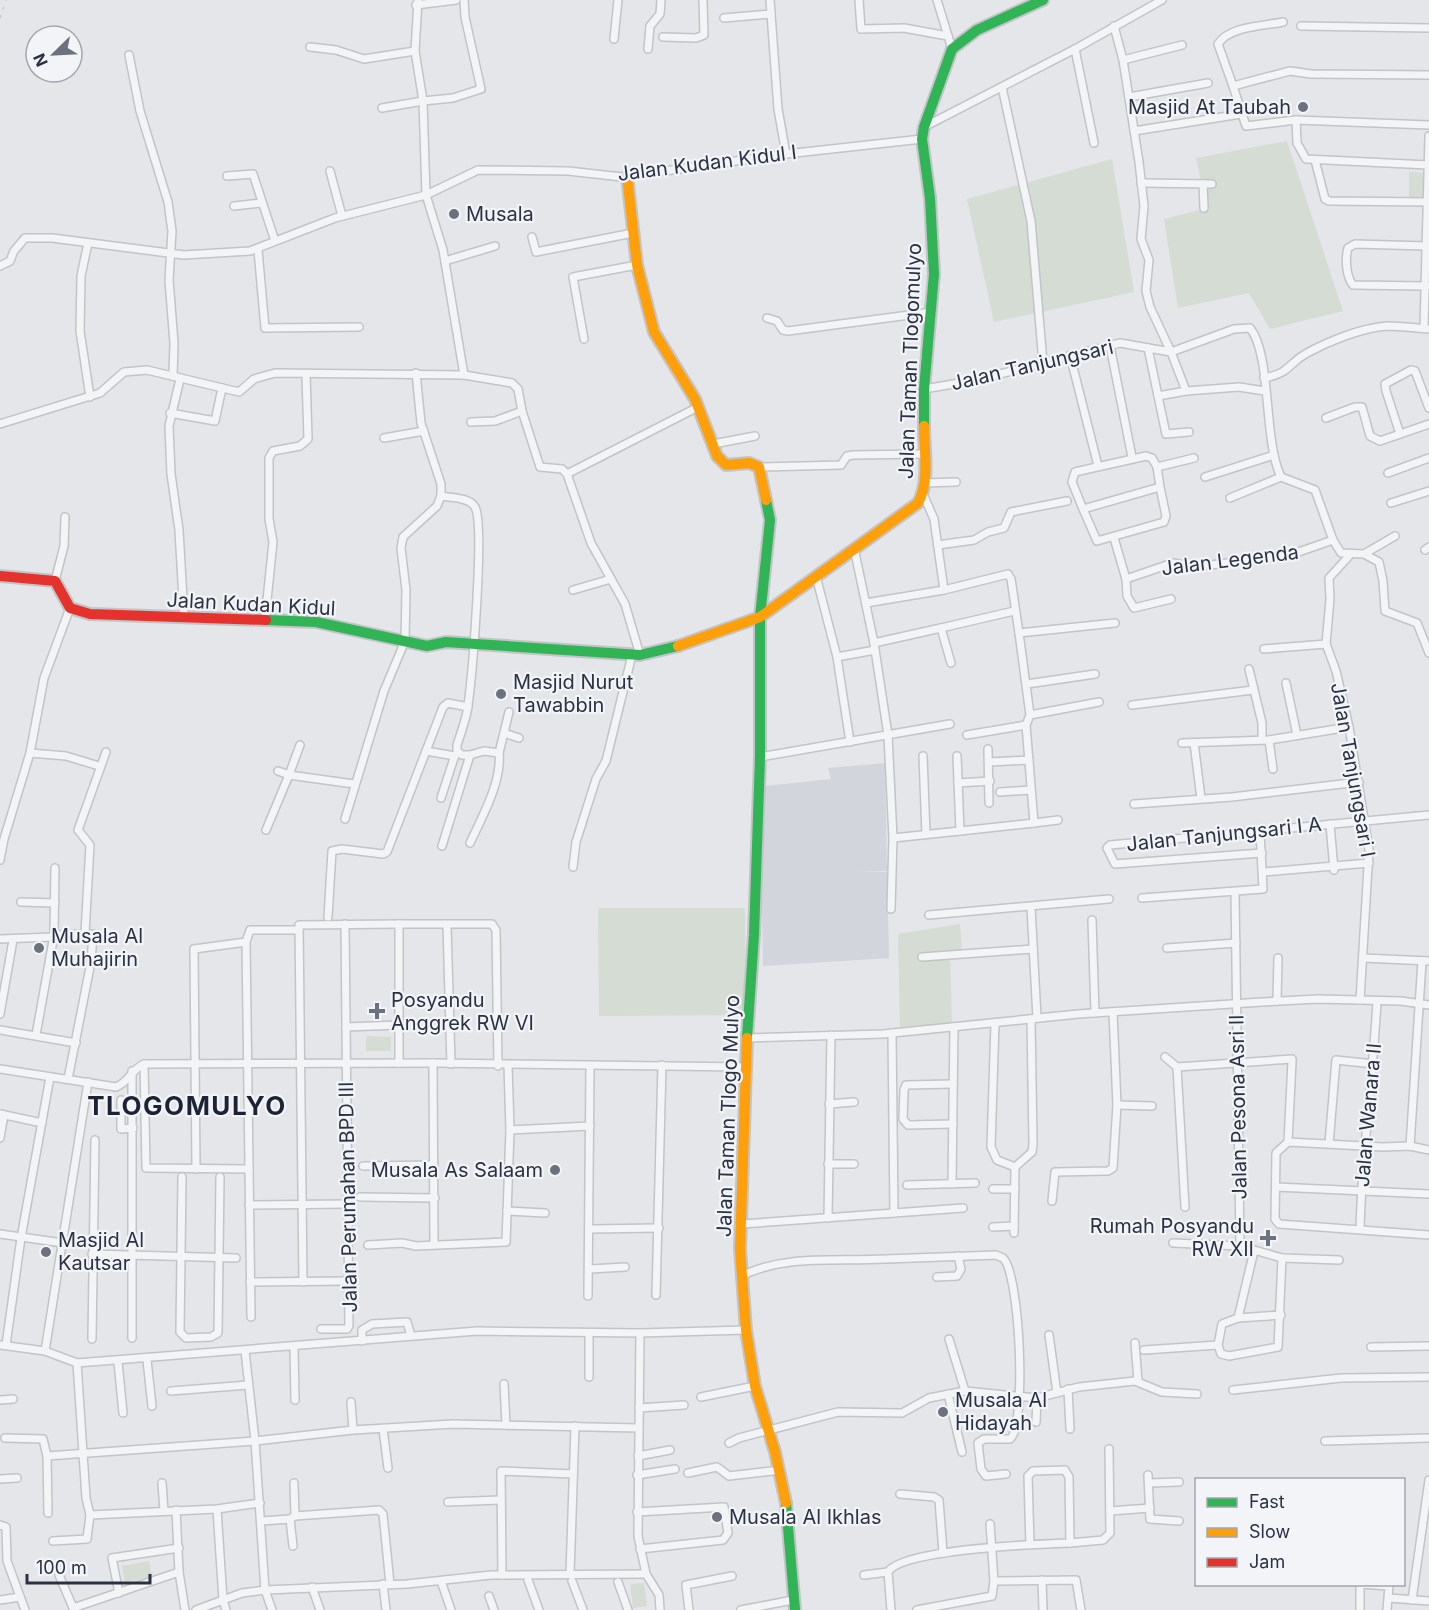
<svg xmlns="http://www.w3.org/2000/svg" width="1429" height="1610" font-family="Inter,sans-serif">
	<rect width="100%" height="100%" fill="#e4e6e9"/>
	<polygon fill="#d2d5dc" points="885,763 887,871 853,872 887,872 889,958 763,966 761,863 765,786 831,779 828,768"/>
	<g fill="#d4dcd4">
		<polygon points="1287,141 1343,311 1270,329 1249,293 1178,308 1164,219 1207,208 1196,158"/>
		<polygon points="1112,159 1134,292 994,322 967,199"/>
		<polygon points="1409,172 1426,173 1425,200 1409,199"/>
		<polygon points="598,908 745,908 746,1015 599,1016"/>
		<polygon points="960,924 962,952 950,952 952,1023 900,1027 898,934"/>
		<polygon points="366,1036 391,1037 391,1051 366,1051"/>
		<polygon points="149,1561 152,1577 125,1582 122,1566"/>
		<polygon points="644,1583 647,1606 633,1608 630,1584"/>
	</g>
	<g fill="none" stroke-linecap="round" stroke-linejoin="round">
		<defs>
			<g id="street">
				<polyline points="464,0 465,17 481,89 453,98 423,101 426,195 443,250 464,375"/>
				<polyline points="770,0 778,109 786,154"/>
				<polyline points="859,0 861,29 904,28 948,36"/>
				<polyline points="937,0 952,49"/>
				<polyline points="416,5 456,0"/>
				<polyline points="724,18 771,14"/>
				<path d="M1114 26 1123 60 1139 162 1144 206 1141 239 1149 260 1146 291 1150 307 1171 352 1234 329 1250 328C1272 355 1263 440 1281 477L1315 490 1333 540 1341 553 1364 554 1379 562 1383 581 1385 611 1417 623 1429 653"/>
				<polyline points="1301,26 1429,28"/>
				<polyline points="663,37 696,38 704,35 703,0"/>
				<polyline points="614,39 618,0"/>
				<polyline points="310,47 336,50 364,59 415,51"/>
				<polyline points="648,49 650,26 660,14 661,0"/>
				<polyline points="1075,49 1094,143"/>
				<polyline points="129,55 140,111 168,202 172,231 169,280 174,343 173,376"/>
				<polyline points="1123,60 1182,45"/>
				<polyline points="1429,75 1311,74 1290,71 1233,86 1246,126 1296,120 1429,125"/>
				<path d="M1233 86 1218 44C1229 26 1264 26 1283 22"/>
				<polyline points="1002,87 1031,221 1043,363"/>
				<polyline points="1129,97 1208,83"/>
				<polyline points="382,108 423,101 415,51 418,0"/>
				<polyline points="1296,120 1297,143 1306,159 1428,165"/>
				<polyline points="924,127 1075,49 1162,0"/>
				<polyline points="1134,131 1241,114"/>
				<polyline points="1315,160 1325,199 1329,201 1429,202"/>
				<polyline points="330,171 342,216"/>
				<polyline points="227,176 253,174 275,241"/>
				<polyline points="1141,183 1212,184"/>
				<polyline points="1203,184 1204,208"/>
				<polyline points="234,206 261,203"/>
				<polyline points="532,237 536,252 633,233"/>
				<polyline points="88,243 81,276 80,331 90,397"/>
				<polyline points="258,250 265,328 359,327"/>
				<polyline points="445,261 495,246"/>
				<polyline points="0,266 10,261 14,251 25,238 52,238 184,255 250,251 335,218 426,195 478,170 568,171 622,177 786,154 922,139"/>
				<path d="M1426 286 1353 285C1346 277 1345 258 1348 248L1355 244 1427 246"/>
				<polyline points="767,318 777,321 783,330 788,331 932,312"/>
				<polyline points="1424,328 1429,136"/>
				<polyline points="584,339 573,277 637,265"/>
				<polyline points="1110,346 1132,457"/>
				<polyline points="1148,348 1158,396 1186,391"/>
				<polyline points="1070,355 1098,466"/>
				<path d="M1264 378C1291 373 1287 364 1307 353 1329 341 1361 328 1387 326 1401 326 1415 328 1429 329"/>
				<polyline points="180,379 169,426 171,474 179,530 184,617"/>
				<polyline points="924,389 977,380 1120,343 1171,352 1186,391 1239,387 1265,391"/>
				<polyline points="1158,396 1166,434 1189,432"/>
				<polyline points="170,413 215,421 222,388"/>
				<polyline points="1326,418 1355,407 1362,407 1370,436 1380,441 1429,424"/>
				<polyline points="471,422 495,421 522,411"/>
				<polyline points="0,424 100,393 124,372 147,370 239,392 254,379 275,373 464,375 512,383 518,389 522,411 540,467 562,469 567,474 591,543 625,604 640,655"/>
				<polyline points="1400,434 1386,391 1385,384 1411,370 1415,371 1429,408"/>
				<polyline points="384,438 424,431"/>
				<polyline points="713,444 755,436"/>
				<polyline points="759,467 841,465 847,456 853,455 923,454"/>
				<polyline points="1157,467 1194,458"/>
				<polyline points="1388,473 1429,458"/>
				<polyline points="567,474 698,407"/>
				<polyline points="1205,477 1274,455"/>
				<polyline points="924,483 956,482"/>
				<polyline points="923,494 934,519 944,590"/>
				<path d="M441 496C451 498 469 497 475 507 485 525 472 677 468 705 467 718 461 732 457 745V751L462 755H470L442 846"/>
				<polyline points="1230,498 1281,477"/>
				<polyline points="1391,503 1429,491"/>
				<polyline points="1083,509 1072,482 1075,472 1146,456 1152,458 1157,467 1160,487 1083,509 1097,541 1164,522 1166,516 1160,487"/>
				<polyline points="1114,538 1126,579 1173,563 1193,567 1287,556 1333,540"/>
				<polyline points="938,545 974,540 988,532 1004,528 1011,512 1067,501"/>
				<polyline points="854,548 874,643 888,735 893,838 960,831 957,756"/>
				<polyline points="1425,550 1429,547"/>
				<polyline points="1364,554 1395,536"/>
				<polyline points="1349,556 1329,578 1330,599 1326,644 1336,671 1349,727 1369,850 1360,1000"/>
				<polyline points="816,576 837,657 850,742"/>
				<polyline points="1126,579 1127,596 1134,608 1171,599"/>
				<polyline points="55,581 64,546 65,517"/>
				<polyline points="573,590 611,579"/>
				<polyline points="866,603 944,590 1008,574 1011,579 1019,633 1115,623"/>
				<polyline points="265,620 273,542 269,519 269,458 273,451 300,446 308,439 306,375"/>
				<polyline points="941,628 1014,611"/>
				<polyline points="1019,633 1030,715"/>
				<polyline points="874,643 941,628 951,663"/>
				<polyline points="1264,649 1326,644"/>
				<polyline points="837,657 875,650"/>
				<polyline points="1249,669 1262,723 1262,739"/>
				<polyline points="1286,683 1297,735"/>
				<polyline points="1027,684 1095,674"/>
				<polyline points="1132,705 1253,690"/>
				<polyline points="1026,725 1030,715 1099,702"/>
				<polyline points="504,733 519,738"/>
				<polyline points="1269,740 1273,769"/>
				<polyline points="1182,743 1269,740 1349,727"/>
				<polyline points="1194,743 1201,798"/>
				<polyline points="988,749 989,803"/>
				<polyline points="426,751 455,756"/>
				<polyline points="30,753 66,756 99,766"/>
				<polyline points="499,753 509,712"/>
				<polyline points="923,756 926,834"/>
				<polyline points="760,757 950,724"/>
				<polyline points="989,762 1029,760"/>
				<polyline points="278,771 289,775 300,745"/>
				<polyline points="958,783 990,781"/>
				<polyline points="1000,792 1031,790"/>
				<polyline points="441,798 454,758"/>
				<polyline points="1134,804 1232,797 1359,782"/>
				<polyline points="345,819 384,691 405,641 406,590 401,548 403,537 437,506 441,496 441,484 421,423 416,373"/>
				<polyline points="1034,823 1058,820"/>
				<polyline points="1330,824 1334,870"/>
				<polyline points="266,830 289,775 354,784"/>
				<polyline points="960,831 1034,823 1026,725 967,735"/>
				<path d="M470 843C482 817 502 782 499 753L484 751 470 755"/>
				<polyline points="1262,853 1115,864 1107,848 1110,845 1429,815"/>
				<polyline points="0,860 4,839 30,753 44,678 70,608"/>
				<polyline points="573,867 576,842 596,779 606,761 632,655"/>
				<polyline points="1264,872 1369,863"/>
				<polyline points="1235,893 1240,1246 1282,1258 1339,1260"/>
				<polyline points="1142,898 1263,889 1260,832"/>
				<polyline points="21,902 55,903"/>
				<polyline points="1031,907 1037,1018"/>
				<polyline points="891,909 893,838"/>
				<polyline points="929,915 1109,899"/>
				<polyline points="328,917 332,851 342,849 383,854 387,852 443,707 448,703 468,707"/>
				<polyline points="1092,920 1095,1013"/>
				<polyline points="447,925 451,1064"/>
				<polyline points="85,933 90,845 78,830 106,752"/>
				<polyline points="54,935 93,934 91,962 68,1079"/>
				<polyline points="0,939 53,937"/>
				<polyline points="1167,948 1236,943"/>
				<polyline points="922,957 1033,949"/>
				<polyline points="1363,958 1429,961"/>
				<polyline points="1277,1001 1278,958"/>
				<polyline points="0,1014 13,940"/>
				<polyline points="995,1023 991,1147 997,1160 1015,1167 1032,1152 1033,1144 1031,1019"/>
				<polyline points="346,1027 399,1025"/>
				<polyline points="0,1030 76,1043"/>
				<polyline points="892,1033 894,1213"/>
				<polyline points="36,1035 54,935 55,868"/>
				<polyline points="747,1038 883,1034 1078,1014 1262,1002 1318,999 1401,1001 1429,1005"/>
				<polyline points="1165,1057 1177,1067 1292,1059"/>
				<polyline points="399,1063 399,924 492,924 496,930 498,1066"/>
				<polyline points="433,1063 434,1244"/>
				<polyline points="144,1064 146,1168 249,1169"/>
				<polyline points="1177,1067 1185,1207"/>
				<path d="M0 1069 116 1087C128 1083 132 1069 144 1064L433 1063 745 1067"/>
				<polyline points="132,1071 132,1338"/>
				<polyline points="121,1100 121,1129 133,1128"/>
				<polyline points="829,1104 854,1102"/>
				<polyline points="1117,1105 1152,1106"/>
				<polyline points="0,1114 42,1123"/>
				<polyline points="953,1124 908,1125 903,1119 904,1090 906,1085 953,1084"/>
				<polyline points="510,1130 590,1126"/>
				<polyline points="0,1138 4,1115"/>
				<polyline points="1288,1142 1292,1061"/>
				<polyline points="1329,1144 1336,1060 1374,1064"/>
				<polyline points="1410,1146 1422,961"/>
				<polyline points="1429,1150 1410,1146 1383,1147 1288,1142 1276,1153 1275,1219 1279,1224 1429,1235"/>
				<polyline points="828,1164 854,1164"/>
				<polyline points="363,1166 434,1165"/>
				<polyline points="196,1169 194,949 246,942"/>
				<polyline points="182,1177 180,1332 186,1338 211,1337 218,1333 220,1177"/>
				<polyline points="952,1184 954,1027"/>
				<polyline points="907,1185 975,1183"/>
				<polyline points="1276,1187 1429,1194"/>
				<polyline points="993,1189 1015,1189"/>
				<polyline points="360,1197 435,1198"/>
				<polyline points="1052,1201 1055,1172 1108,1171 1113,1168 1117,1105 1113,1012"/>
				<polyline points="249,1205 348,1204"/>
				<polyline points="507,1211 545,1213"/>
				<polyline points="828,1218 831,1035"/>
				<polyline points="742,1224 963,1208"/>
				<polyline points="993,1227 1014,1226"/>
				<polyline points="590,1229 659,1228"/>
				<path d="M1360 1229C1362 1153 1373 1077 1377 1001"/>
				<polyline points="1014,1233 1015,1167"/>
				<polyline points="0,1234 63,1243"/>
				<polyline points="1173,1243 1240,1246"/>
				<polyline points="368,1245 402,1243 416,1246 506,1242 510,1130 508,1065"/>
				<polyline points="92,1254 236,1258"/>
				<polyline points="590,1269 625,1267"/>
				<path d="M741 1276C786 1254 837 1262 886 1259 923 1258 959 1256 996 1255L1003 1258C1020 1273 1027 1426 1010 1439H984L978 1443 981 1469 986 1476 1006 1474"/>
				<polyline points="937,1277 957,1276 961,1269 958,1256"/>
				<polyline points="250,1282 349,1281"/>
				<polyline points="303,1282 299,925 399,924"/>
				<polyline points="656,1295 662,1065"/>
				<polyline points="588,1296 590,1066"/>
				<polyline points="1281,1315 1238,1318 1222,1324 1218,1345 1221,1354 1229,1356 1278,1347 1282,1258"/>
				<polyline points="251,1317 246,942 250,930 299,930"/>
				<polyline points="1238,1318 1254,1251"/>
				<polyline points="321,1329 347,1329 349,1326 345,924"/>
				<polyline points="640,1333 638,1536 646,1574 659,1595 660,1610"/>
				<polyline points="1049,1335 1057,1393"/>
				<polyline points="92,1339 95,1140"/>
				<polyline points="949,1339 965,1391"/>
				<polyline points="362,1341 362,1330 372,1324 407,1322 411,1336"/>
				<polyline points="1135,1343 1138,1381"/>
				<polyline points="0,1345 45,1351 77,1363 477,1331 640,1333 746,1330"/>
				<polyline points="6,1345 21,1238 50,1077"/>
				<polyline points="294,1347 295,1400"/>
				<polyline points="1371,1347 1429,1346"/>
				<polyline points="1144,1350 1218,1345"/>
				<polyline points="45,1351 88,1082"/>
				<polyline points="245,1351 255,1441 265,1590 272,1610"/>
				<polyline points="147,1360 152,1406"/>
				<polyline points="118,1362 123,1413"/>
				<polyline points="77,1363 86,1498 90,1515 217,1509 260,1503"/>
				<polyline points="589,1377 589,1333"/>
				<polyline points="504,1384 506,1425"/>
				<polyline points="1068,1389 1070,1429"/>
				<polyline points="1233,1390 1341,1378 1429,1377"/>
				<polyline points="171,1391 248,1385"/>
				<polyline points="948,1394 962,1452"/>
				<polyline points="701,1397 755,1386"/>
				<polyline points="0,1400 13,1399"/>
				<polyline points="639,1408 684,1405"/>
				<polyline points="1036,1422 1037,1398"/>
				<polyline points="383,1429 388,1468"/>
				<polyline points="353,1430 453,1424 639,1428"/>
				<polyline points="5,1438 43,1439 47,1456 255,1441 353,1430 351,1402"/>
				<polyline points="1325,1441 1429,1438"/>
				<polyline points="729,1443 739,1438 838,1412 902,1413 929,1398 965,1391 1037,1398 1079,1387 1135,1381 1162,1392 1197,1394"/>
				<polyline points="47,1456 48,1513"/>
				<polyline points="638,1456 670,1450"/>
				<polyline points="688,1473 717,1467 729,1476 780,1470"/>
				<polyline points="637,1475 675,1469"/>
				<polyline points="1148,1475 1150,1519 1179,1521"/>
				<polyline points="0,1479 17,1478"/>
				<polyline points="162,1483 164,1511"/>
				<polyline points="294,1483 295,1516"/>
				<polyline points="1149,1483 1179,1482"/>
				<polyline points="900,1494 934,1497 939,1500 943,1553"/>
				<polyline points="448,1502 500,1500"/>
				<polyline points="217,1509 223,1600 226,1610"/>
				<polyline points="176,1510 179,1572 185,1610"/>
				<polyline points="1110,1511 1150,1508"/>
				<polyline points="637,1512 724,1507 728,1533 723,1540 640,1549"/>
				<polyline points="290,1519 293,1546"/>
				<polyline points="262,1521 290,1519 295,1516 379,1510 383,1514 390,1584"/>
				<polyline points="0,1525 6,1527 7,1561 25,1610"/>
				<polyline points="53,1541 87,1539 90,1515"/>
				<polyline points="1070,1543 1103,1540 1110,1533 1109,1449"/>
				<polyline points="570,1574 575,1426"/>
				<polyline points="59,1575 74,1610"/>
				<polyline points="502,1575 501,1471 573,1474"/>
				<polyline points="864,1575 888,1572"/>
				<polyline points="528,1580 539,1610"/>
				<polyline points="1042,1580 1043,1610"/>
				<polyline points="441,1581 451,1610"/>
				<polyline points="572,1581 583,1610"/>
				<polyline points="994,1581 1076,1580 1081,1610"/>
				<polyline points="618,1582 628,1610"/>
				<polyline points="383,1584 386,1610"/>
				<polyline points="312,1587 320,1610"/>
				<polyline points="119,1593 112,1558 179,1548"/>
				<polyline points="489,1596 494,1610"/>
				<polyline points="1389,1598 1429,1601"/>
				<polyline points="0,1600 20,1597"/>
				<polyline points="1412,1600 1429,1480"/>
				<polyline points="73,1608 179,1572"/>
				<polyline points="196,1610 242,1593 265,1590 407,1584 491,1575 646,1574"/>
				<polyline points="689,1610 686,1585 732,1576"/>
				<polyline points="741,1610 793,1600"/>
				<path d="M891 1610 888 1572C902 1549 1040 1544 1070 1543L1069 1477 1065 1470 1033 1471 1028 1476 1030 1545"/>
				<polyline points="917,1610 992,1596 994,1581 990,1524"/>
				<polyline points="1360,1610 1360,1584 1389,1586 1387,1610"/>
			</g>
			<g id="fast">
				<polyline points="924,426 924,389 934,274 930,198 922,139 924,127 952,49 977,30 1043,0"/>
				<polyline points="266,620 316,622 427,646 446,642 640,655 678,646"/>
				<polyline points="747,1038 754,935 760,757 760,617 770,520 766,500"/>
				<polyline points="786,1503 795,1610"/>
			</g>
			<g id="slow">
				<polyline points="627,176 637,265 654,332 695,399 717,456 726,465 749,463 759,467 766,500"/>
				<path d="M678 646 760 617 918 503C930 482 924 450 924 426"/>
				<polyline points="747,1038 740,1249 746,1330 755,1386 775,1452 786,1503"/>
			</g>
			<polyline id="jam" points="0,576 55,581 70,608 90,614 266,620"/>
		</defs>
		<use href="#street" stroke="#c2c4c7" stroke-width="10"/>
		<use href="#fast" stroke="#c2c4c7" stroke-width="14"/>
		<use href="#slow" stroke="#c2c4c7" stroke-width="14"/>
		<use href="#jam" stroke="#c2c4c7" stroke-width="14"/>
		<use href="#street" stroke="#f3f4f6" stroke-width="7"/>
		<use href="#fast" stroke="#30b455" stroke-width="10"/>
		<use href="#slow" stroke="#ff9f0a" stroke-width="10"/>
		<use href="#jam" stroke="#e5322d" stroke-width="10"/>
		<polyline stroke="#cdced1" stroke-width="2" stroke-dasharray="3 6" stroke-linecap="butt" points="0,18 6,0"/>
	</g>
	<g fill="#6b717d" stroke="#f2f4f8" stroke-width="2">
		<circle cx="1303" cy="107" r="6"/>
		<circle cx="454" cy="214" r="6"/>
		<circle cx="501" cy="694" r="6"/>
		<circle cx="39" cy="948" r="6"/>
		<path d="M374 1002h6v6h6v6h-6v6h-6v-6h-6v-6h6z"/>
		<circle cx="555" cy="1170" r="6"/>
		<path d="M1265 1229h6v6h6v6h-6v6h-6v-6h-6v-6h6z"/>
		<circle cx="46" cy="1252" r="6"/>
		<circle cx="943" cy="1412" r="6"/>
		<circle cx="717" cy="1517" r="6"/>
	</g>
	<g text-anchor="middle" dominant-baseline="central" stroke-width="4.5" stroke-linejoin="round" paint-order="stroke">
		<g font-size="20" fill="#2a3243" stroke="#f2f4f8" text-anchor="start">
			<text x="1291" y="107" text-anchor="end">Masjid At Taubah</text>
			<text x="466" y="214">Musala</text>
			<text x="513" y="682">Masjid Nurut<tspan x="513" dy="23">Tawabbin</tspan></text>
			<text x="51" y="936">Musala Al<tspan x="51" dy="23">Muhajirin</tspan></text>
			<text x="391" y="1000">Posyandu<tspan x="391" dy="23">Anggrek RW VI</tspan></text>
			<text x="543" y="1170" text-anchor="end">Musala As Salaam</text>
			<text x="1254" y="1226" text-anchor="end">Rumah Posyandu<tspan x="1254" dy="23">RW XII</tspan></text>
			<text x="58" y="1240">Masjid Al<tspan x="58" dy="23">Kautsar</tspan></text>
			<text x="955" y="1400">Musala Al<tspan x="955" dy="23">Hidayah</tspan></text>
			<text x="729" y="1517">Musala Al Ikhlas</text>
		</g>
		<g font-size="20" fill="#2a3243" stroke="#f2f4f8">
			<text transform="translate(707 163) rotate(-7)">Jalan Kudan Kidul I</text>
			<text transform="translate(910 361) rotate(-88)">Jalan Taman Tlogomulyo</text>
			<text transform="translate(1032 365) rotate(-13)">Jalan Tanjungsari</text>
			<text transform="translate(1230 560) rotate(-7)">Jalan Legenda</text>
			<text transform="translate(251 604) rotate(3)">Jalan Kudan Kidul</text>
			<text transform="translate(1353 770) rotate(80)">Jalan Tanjungsari I</text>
			<text transform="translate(1224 834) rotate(-6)">Jalan Tanjungsari I A</text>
			<text transform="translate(1238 1107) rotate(-91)">Jalan Pesona Asri II</text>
			<text transform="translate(1368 1115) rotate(-85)">Jalan Wanara II</text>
			<text transform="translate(728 1116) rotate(-88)">Jalan Taman Tlogo Mulyo</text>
			<text transform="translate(348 1197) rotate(-91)">Jalan Perumahan BPD III</text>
		</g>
		<g font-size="26" font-weight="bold" letter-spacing="1.5" fill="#1c2334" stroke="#f2f4f8">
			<text x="187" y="1105">TLOGOMULYO</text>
		</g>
	</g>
	<rect x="1195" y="1478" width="210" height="108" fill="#f2f4f8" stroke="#a2a6b0" stroke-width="1.5"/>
	<rect x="1207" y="1498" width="30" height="9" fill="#30b455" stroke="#a2a6b0" stroke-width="1.5"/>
	<text x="1249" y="1508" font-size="18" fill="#2a3243">Fast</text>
	<rect x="1207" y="1528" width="30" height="9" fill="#ff9f0a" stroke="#a2a6b0" stroke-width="1.5"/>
	<text x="1249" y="1538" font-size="18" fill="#2a3243">Slow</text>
	<rect x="1207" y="1558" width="30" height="9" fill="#e5322d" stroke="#a2a6b0" stroke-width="1.5"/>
	<text x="1249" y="1568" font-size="18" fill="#2a3243">Jam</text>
	<g transform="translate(54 54) rotate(246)"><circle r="28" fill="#f2f4f8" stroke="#a2a6b0" stroke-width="1.5"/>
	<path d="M0-4.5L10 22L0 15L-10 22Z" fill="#6b717d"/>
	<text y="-9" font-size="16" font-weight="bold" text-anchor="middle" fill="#2a3243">N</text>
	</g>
	<path d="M27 1574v9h123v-9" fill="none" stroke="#2a3243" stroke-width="3"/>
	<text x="36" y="1574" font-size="18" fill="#2a3243" stroke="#f2f4f8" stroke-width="4.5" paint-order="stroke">100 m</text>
</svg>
